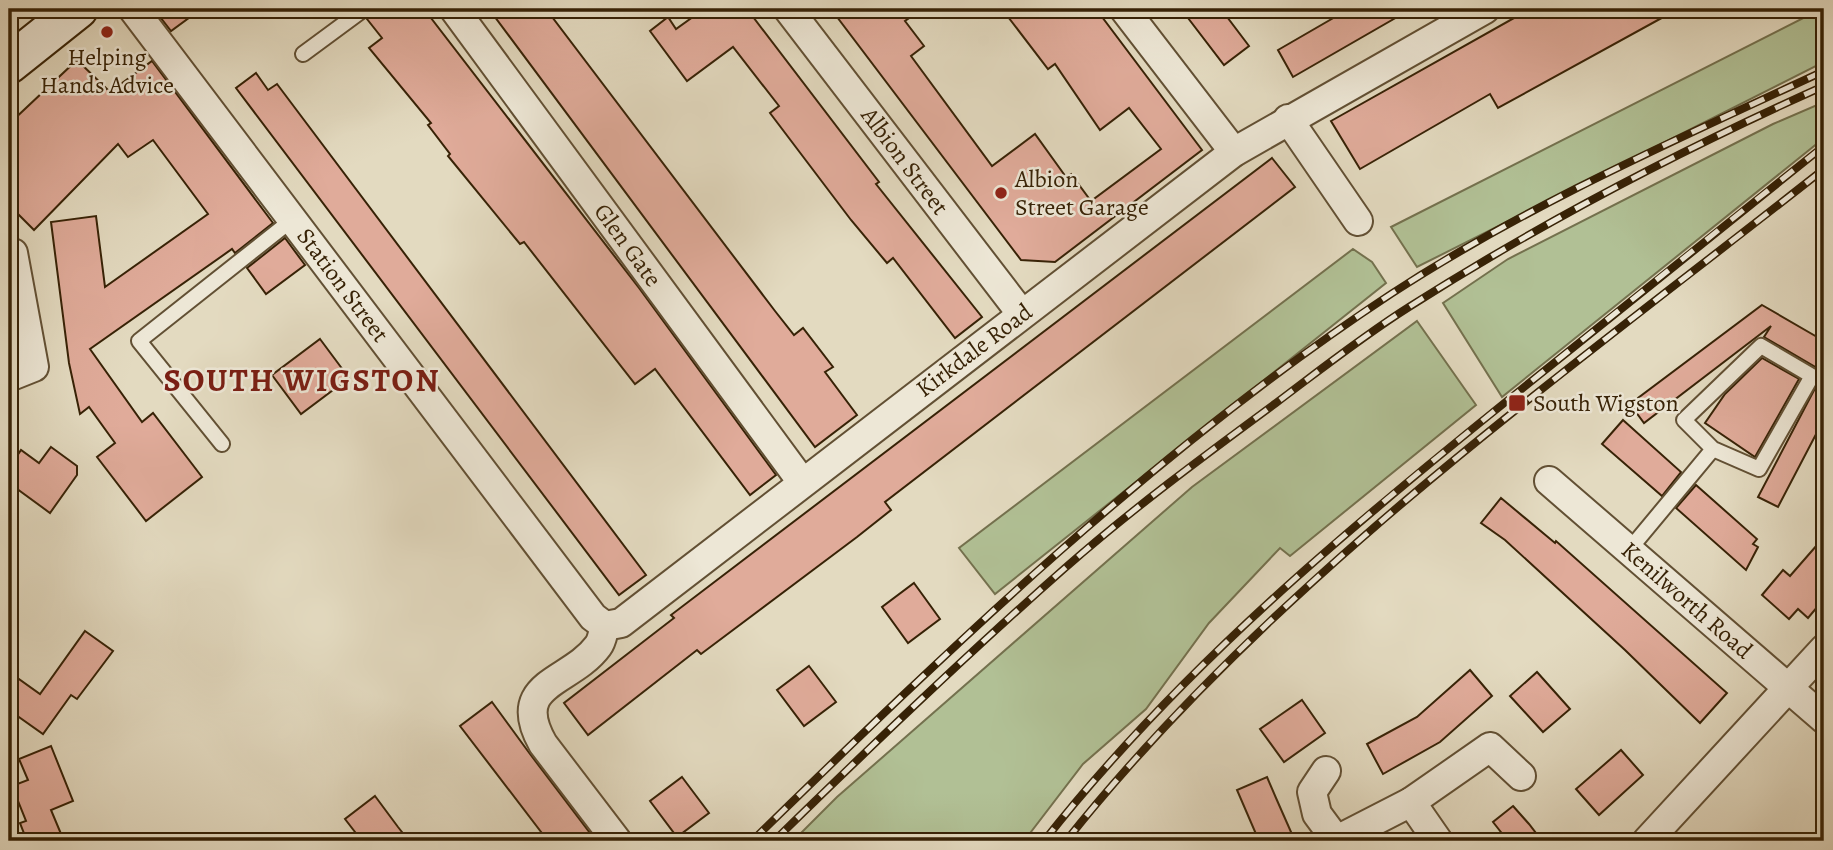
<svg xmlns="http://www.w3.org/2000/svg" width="1833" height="850" font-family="Alegreya,serif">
	<rect width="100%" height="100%" fill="#e3dac0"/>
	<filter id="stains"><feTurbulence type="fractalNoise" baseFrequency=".00286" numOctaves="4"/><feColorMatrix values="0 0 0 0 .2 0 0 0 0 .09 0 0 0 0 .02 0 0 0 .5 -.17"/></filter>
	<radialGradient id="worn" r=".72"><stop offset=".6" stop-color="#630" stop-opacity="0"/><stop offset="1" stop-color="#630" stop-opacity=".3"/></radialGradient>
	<g fill="#b1c095" stroke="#74714e" stroke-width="2">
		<polygon points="1821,9 1824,9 1824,62 1417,267 1391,227"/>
		<polygon points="1824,102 1824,138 1502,397 1443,303 1508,259 1773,124"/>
		<polygon points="1353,249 1372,262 1386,283 995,594 959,548"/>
		<polygon points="1417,321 1476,405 1290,556 1280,548 1209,623 1146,709 1083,764 1024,841 793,841 837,797 1192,487"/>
	</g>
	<g fill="#e0ab9a" stroke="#372206" stroke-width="2">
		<polygon points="154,9 201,9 171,31"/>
		<polygon points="374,9 424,9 639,288 776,475 750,495 655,369 635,384 524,242 520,244 448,156 450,154 428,125 431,123 369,48 382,38 367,19"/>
		<polygon points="489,9 546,9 775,311 794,335 803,328 833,367 825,372 857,415 815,447"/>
		<polygon points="704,9 747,9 879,182 876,184 982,317 955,338 893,258 887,263 851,220 770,113 779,106 733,47 687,81 650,31 668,17 676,29"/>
		<polygon points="831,9 922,9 905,21 924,46 911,56 992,166 1035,134 1066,177 1071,174 1091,201 1161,149 1129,108 1100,130 1055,64 1048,69 1002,9 1096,9 1202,150 1055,262 1021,260"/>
		<polygon points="1200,9 1221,9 1249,46 1224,65 1188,18"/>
		<polygon points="1349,9 1411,9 1293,77 1278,50"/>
		<polygon points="1530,9 1678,9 1498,108 1490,94 1360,169 1331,121"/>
		<polygon points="77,60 110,92 152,61 273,223 235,253 232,249 90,349 142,422 153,413 202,477 146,521 97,457 115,443 89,407 80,414 69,363 51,222 96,216 105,287 208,214 153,140 128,157 118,144 34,230 9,205 9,124"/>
		<polygon points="256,73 268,90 277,84 646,575 619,595 236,88"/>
		<polygon points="1272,158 1295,187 885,502 891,510 857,537 701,654 697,650 588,735 564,703 674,618 671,615"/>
		<polygon points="285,238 305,265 266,294 247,268"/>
		<polygon points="1762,305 1824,341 1824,419 1778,507 1758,497 1822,375 1817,368 1764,337 1771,326 1644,423 1630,404"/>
		<polygon points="320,339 349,378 301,414 272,375"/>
		<polygon points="1762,358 1799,379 1755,457 1705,423 1725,394"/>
		<polygon points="1623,420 1681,472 1662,496 1602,444"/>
		<polygon points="51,447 77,466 77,475 50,513 9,483 9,468 21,450 39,463"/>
		<polygon points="1696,485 1757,539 1753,544 1758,547 1746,570 1676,508"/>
		<polygon points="1501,498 1555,543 1556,541 1727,693 1700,723 1625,650 1505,540 1481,523"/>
		<polygon points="1824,537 1824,599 1808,618 1798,609 1789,619 1762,595 1783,570 1790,576"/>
		<polygon points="914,583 940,619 908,643 882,607"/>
		<polygon points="85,631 113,651 77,699 71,695 43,734 9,710 9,672 40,694"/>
		<polygon points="809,666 836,702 804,726 777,690"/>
		<polygon points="1470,670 1492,696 1440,742 1383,774 1367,744 1417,717"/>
		<polygon points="1537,672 1570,709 1543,732 1510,696"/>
		<polygon points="1302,700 1325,733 1284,762 1260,729"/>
		<polygon points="492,702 530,754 596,841 548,841 460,726"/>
		<polygon points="51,746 73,801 51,810 64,841 27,841 20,823 26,821 12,786 28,780 19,759"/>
		<polygon points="1621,750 1643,775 1599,815 1576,789"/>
		<polygon points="682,777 709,813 677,837 650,801"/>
		<polygon points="1267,777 1276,798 1295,841 1259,841 1237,790"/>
		<polygon points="375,796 398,827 409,841 362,841 345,819"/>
		<polygon points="1513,806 1529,824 1542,841 1508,841 1493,822"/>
	</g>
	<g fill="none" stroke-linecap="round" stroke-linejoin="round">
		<defs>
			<g id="lane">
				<polyline points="303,54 364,9"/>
				<polyline points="222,444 139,341 293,219"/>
				<polyline points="1629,550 1713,449 1684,420 1761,346 1812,376 1759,469 1713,449"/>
			</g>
			<g id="street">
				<polyline points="133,9 593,617 605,626"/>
				<polyline points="454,9 802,482"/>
				<polyline points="788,9 1021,313"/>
				<polyline points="1124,9 1234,152"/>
				<polyline points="1288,119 1358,221"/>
				<polyline points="9,377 34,367 13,253"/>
				<polyline points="1549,481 1824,719"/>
				<polyline points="1326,771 1312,792 1317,814 1337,841"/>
				<polyline points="1411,802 1490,747 1521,776"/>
				<polyline points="1337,840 1411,802 1438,841"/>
				<path d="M617 841 543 744C508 682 570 684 598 646 602 641 603 632 605 626L621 623 1234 152 1485 9"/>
				<polyline points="1647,841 1824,649"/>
			</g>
			<polyline id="secondary" points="9,64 78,9"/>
		</defs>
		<use href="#lane" stroke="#625034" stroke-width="18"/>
		<use href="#street" stroke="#625034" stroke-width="32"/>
		<use href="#secondary" stroke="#372206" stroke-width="42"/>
		<use href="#lane" stroke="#ede7d6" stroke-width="14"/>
		<use href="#street" stroke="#ede7d6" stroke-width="28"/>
		<use href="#secondary" stroke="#ede7d6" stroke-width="38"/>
		<defs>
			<g id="rail">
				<path d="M752 841C952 646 1157 448 1391 294 1527 205 1678 139 1824 71"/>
				<path d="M774 841C869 748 965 656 1065 568 1132 509 1204 456 1276 403 1320 370 1363 336 1409 307 1541 223 1681 150 1824 86"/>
				<path d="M1044 841C1181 667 1351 526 1523 388 1623 307 1723 226 1824 146"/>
				<path d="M1066 841C1275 578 1562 376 1824 169"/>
			</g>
		</defs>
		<use href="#rail" stroke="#372206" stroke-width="8"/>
		<use href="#rail" stroke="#ede7d6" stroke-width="5" stroke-dasharray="16" stroke-linecap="butt"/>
	</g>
	<g fill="#8f2418" stroke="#ede7d6" stroke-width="2.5">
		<circle cx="107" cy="32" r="7"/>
		<circle cx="1001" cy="193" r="7"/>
		<rect x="1508" y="394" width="18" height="18" rx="3.5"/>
	</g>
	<g text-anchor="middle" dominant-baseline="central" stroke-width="5" stroke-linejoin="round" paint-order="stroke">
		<g font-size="24" fill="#372206" stroke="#ede7d6" text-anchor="start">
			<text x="107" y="57" text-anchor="middle">Helping<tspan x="107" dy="28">Hands Advice</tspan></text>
			<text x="1015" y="179">Albion<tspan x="1015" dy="28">Street Garage</tspan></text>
			<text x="1533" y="403">South Wigston</text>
		</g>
		<g font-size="24" fill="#372206" stroke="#ede7d6">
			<text transform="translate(905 161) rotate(53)">Albion Street</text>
			<text transform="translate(628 245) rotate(54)">Glen Gate</text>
			<text transform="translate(343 285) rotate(53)">Station Street</text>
			<text transform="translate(974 350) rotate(-37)">Kirkdale Road</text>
			<text transform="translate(1687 600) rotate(41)">Kenilworth Road</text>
		</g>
		<g font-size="32" font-weight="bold" letter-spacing="2" fill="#7a1f14" stroke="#ede7d6">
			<text x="302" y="380">SOUTH WIGSTON</text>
		</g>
	</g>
	<rect width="1833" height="850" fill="none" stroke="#e3dac0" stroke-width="35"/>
	<rect x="10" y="10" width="1812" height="829" fill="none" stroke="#372206" stroke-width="3.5"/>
	<rect x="18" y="18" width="1798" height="815" fill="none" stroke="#372206" stroke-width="2"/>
	<rect width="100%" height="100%" filter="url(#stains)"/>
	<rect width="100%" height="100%" fill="url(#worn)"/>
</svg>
